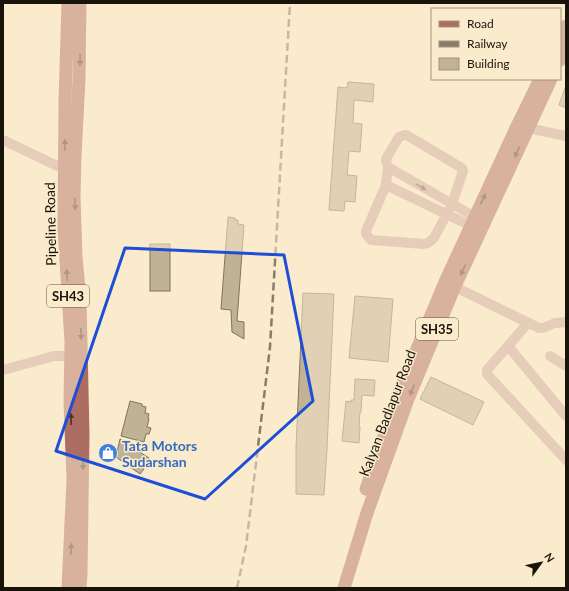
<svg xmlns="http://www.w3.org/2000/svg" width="569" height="591" font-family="Lato,sans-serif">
	<rect width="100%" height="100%" fill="#fbebcd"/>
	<g fill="#c0b295" stroke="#827459">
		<polygon points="348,82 374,84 373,102 354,100 353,123 362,124 360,152 349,151 347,175 357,176 355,202 345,201 344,211 329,210 338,87 347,88"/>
		<polygon points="565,88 566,88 566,108 559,105"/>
		<polygon points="228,217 235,218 235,220 238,220 238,224 244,225 237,321 244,322 244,339 232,332 231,310 221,309"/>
		<rect x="150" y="244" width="20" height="47"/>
		<polygon points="303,293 334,294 327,449 324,495 296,494 296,447"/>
		<polygon points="355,296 393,299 388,362 349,358"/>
		<polygon points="431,377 484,402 473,425 420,399"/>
		<polygon points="355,379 375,380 374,396 362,395 361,412 360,412 359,426 360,427 359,443 342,441 346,401 351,402 351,400 354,400"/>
		<polygon points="130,401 142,404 142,406 146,407 145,413 149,414 148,418 149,419 147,427 151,428 149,434 146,434 144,442 121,436"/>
		<polygon points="120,439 149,458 142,468 144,469 140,474 116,457"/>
	</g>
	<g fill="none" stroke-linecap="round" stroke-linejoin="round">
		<g stroke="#cda8a2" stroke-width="10">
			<polyline points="523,127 566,136"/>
			<polygon points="405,135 408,136 462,168 463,171 452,204 434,238 428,243 424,244 371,240 366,234 366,231 386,185 388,167 386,160 387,157 399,137"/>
			<polyline points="3,140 70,172"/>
			<polyline points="388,167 475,217"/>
			<polyline points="386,185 471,226"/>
			<polyline points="449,284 539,328 543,328 555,323 566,322"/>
			<polyline points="528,323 487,370 487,374 566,460"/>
			<polyline points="508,346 566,416"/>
			<polyline points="550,356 566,366"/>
			<polyline points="3,370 54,356 63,356 71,358 77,359"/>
		</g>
		<g stroke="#ad6d63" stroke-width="13">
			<polyline points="560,38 566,26"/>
			<polyline points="560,60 566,48"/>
			<polyline points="366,489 399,392 445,282 517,126 540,79"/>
			<polyline points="68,588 73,479 70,402 71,342 64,228 65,101 68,3"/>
			<polyline points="80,588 81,575 83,435 80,299 76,257 74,196 75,156 79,79 80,3"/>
			<polyline points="344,588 367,513 408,399 455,286 551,79"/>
		</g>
		<polyline stroke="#877d68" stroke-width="2.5" stroke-dasharray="8 4" stroke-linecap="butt" points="237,588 246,546 270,347 290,3"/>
	</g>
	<defs><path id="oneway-solid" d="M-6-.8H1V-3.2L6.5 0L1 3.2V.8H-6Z"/></defs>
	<g fill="#4d3328">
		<use href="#oneway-solid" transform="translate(80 60) rotate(91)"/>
		<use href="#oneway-solid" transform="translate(65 145) rotate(-90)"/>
		<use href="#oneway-solid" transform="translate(517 152) rotate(115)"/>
		<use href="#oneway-solid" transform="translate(483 199) rotate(-65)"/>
		<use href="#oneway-solid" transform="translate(75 204) rotate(88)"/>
		<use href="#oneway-solid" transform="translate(463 270) rotate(115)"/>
		<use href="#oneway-solid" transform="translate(67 275) rotate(-93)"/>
		<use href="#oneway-solid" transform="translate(81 334) rotate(88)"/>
		<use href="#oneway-solid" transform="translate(412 390) rotate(113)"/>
		<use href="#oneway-solid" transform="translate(71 419) rotate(-92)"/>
		<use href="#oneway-solid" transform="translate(83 464) rotate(90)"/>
		<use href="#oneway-solid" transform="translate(71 549) rotate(-88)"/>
	</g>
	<use fill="#735e56" href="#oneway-solid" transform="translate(421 187) rotate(30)"/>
	<path d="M0 0H569V591H0ZM125 248 284 255 313 401 205 499 56 451Z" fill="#fbebcd" fill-opacity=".55" fill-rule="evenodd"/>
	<path fill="none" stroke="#1d4ed8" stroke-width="3" stroke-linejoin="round" d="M125 248 284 255 313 401 205 499 56 451Z"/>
	<defs>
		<symbol id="shop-disc" viewBox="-11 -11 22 22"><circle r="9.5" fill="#3f7fe0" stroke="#fbebcd"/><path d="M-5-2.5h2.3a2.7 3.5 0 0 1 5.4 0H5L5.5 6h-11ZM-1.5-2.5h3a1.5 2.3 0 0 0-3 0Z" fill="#fff"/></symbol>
	</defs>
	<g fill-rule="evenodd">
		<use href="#shop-disc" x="97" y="442" width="22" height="22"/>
	</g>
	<g text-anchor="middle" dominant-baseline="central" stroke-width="3" stroke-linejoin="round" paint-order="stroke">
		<g fill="#fbebcd" stroke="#5d5444" stroke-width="1">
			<rect x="47" y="285" width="42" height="22" rx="3"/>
			<rect x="416" y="318" width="42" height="22" rx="3"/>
		</g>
		<g font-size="13" font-weight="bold" fill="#191409">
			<text x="68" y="296">SH43</text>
			<text x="437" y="329">SH35</text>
		</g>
		<g font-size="14" fill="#191409" stroke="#fbebcd">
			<text transform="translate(50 224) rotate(-91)">Pipeline Road</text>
			<text transform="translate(387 413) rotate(-69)">Kalyan Badlapur Road</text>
		</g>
		<g font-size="14" font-weight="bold" fill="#366cbe" stroke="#fbebcd" text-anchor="start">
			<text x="122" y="445">Tata Motors<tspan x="122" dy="16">Sudarshan</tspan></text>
		</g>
	</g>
	<rect width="569" height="591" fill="none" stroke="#191409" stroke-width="8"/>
	<rect x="431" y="8" width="130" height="72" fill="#fbebcd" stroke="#a1957f"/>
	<rect x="439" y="21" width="20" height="6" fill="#ad6d63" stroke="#a1957f"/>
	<text x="467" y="28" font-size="12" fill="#191409">Road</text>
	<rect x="439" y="41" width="20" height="6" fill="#877d68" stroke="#a1957f"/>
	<text x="467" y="48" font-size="12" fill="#191409">Railway</text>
	<rect x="439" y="58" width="20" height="12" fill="#c0b295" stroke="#a1957f"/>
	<text x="467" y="68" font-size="12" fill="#191409">Building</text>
	<g transform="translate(541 563) rotate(57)" stroke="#fbebcd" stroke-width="3" paint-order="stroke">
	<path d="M0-3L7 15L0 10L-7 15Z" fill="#191409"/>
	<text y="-6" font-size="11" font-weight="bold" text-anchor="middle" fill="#191409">N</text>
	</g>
</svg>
